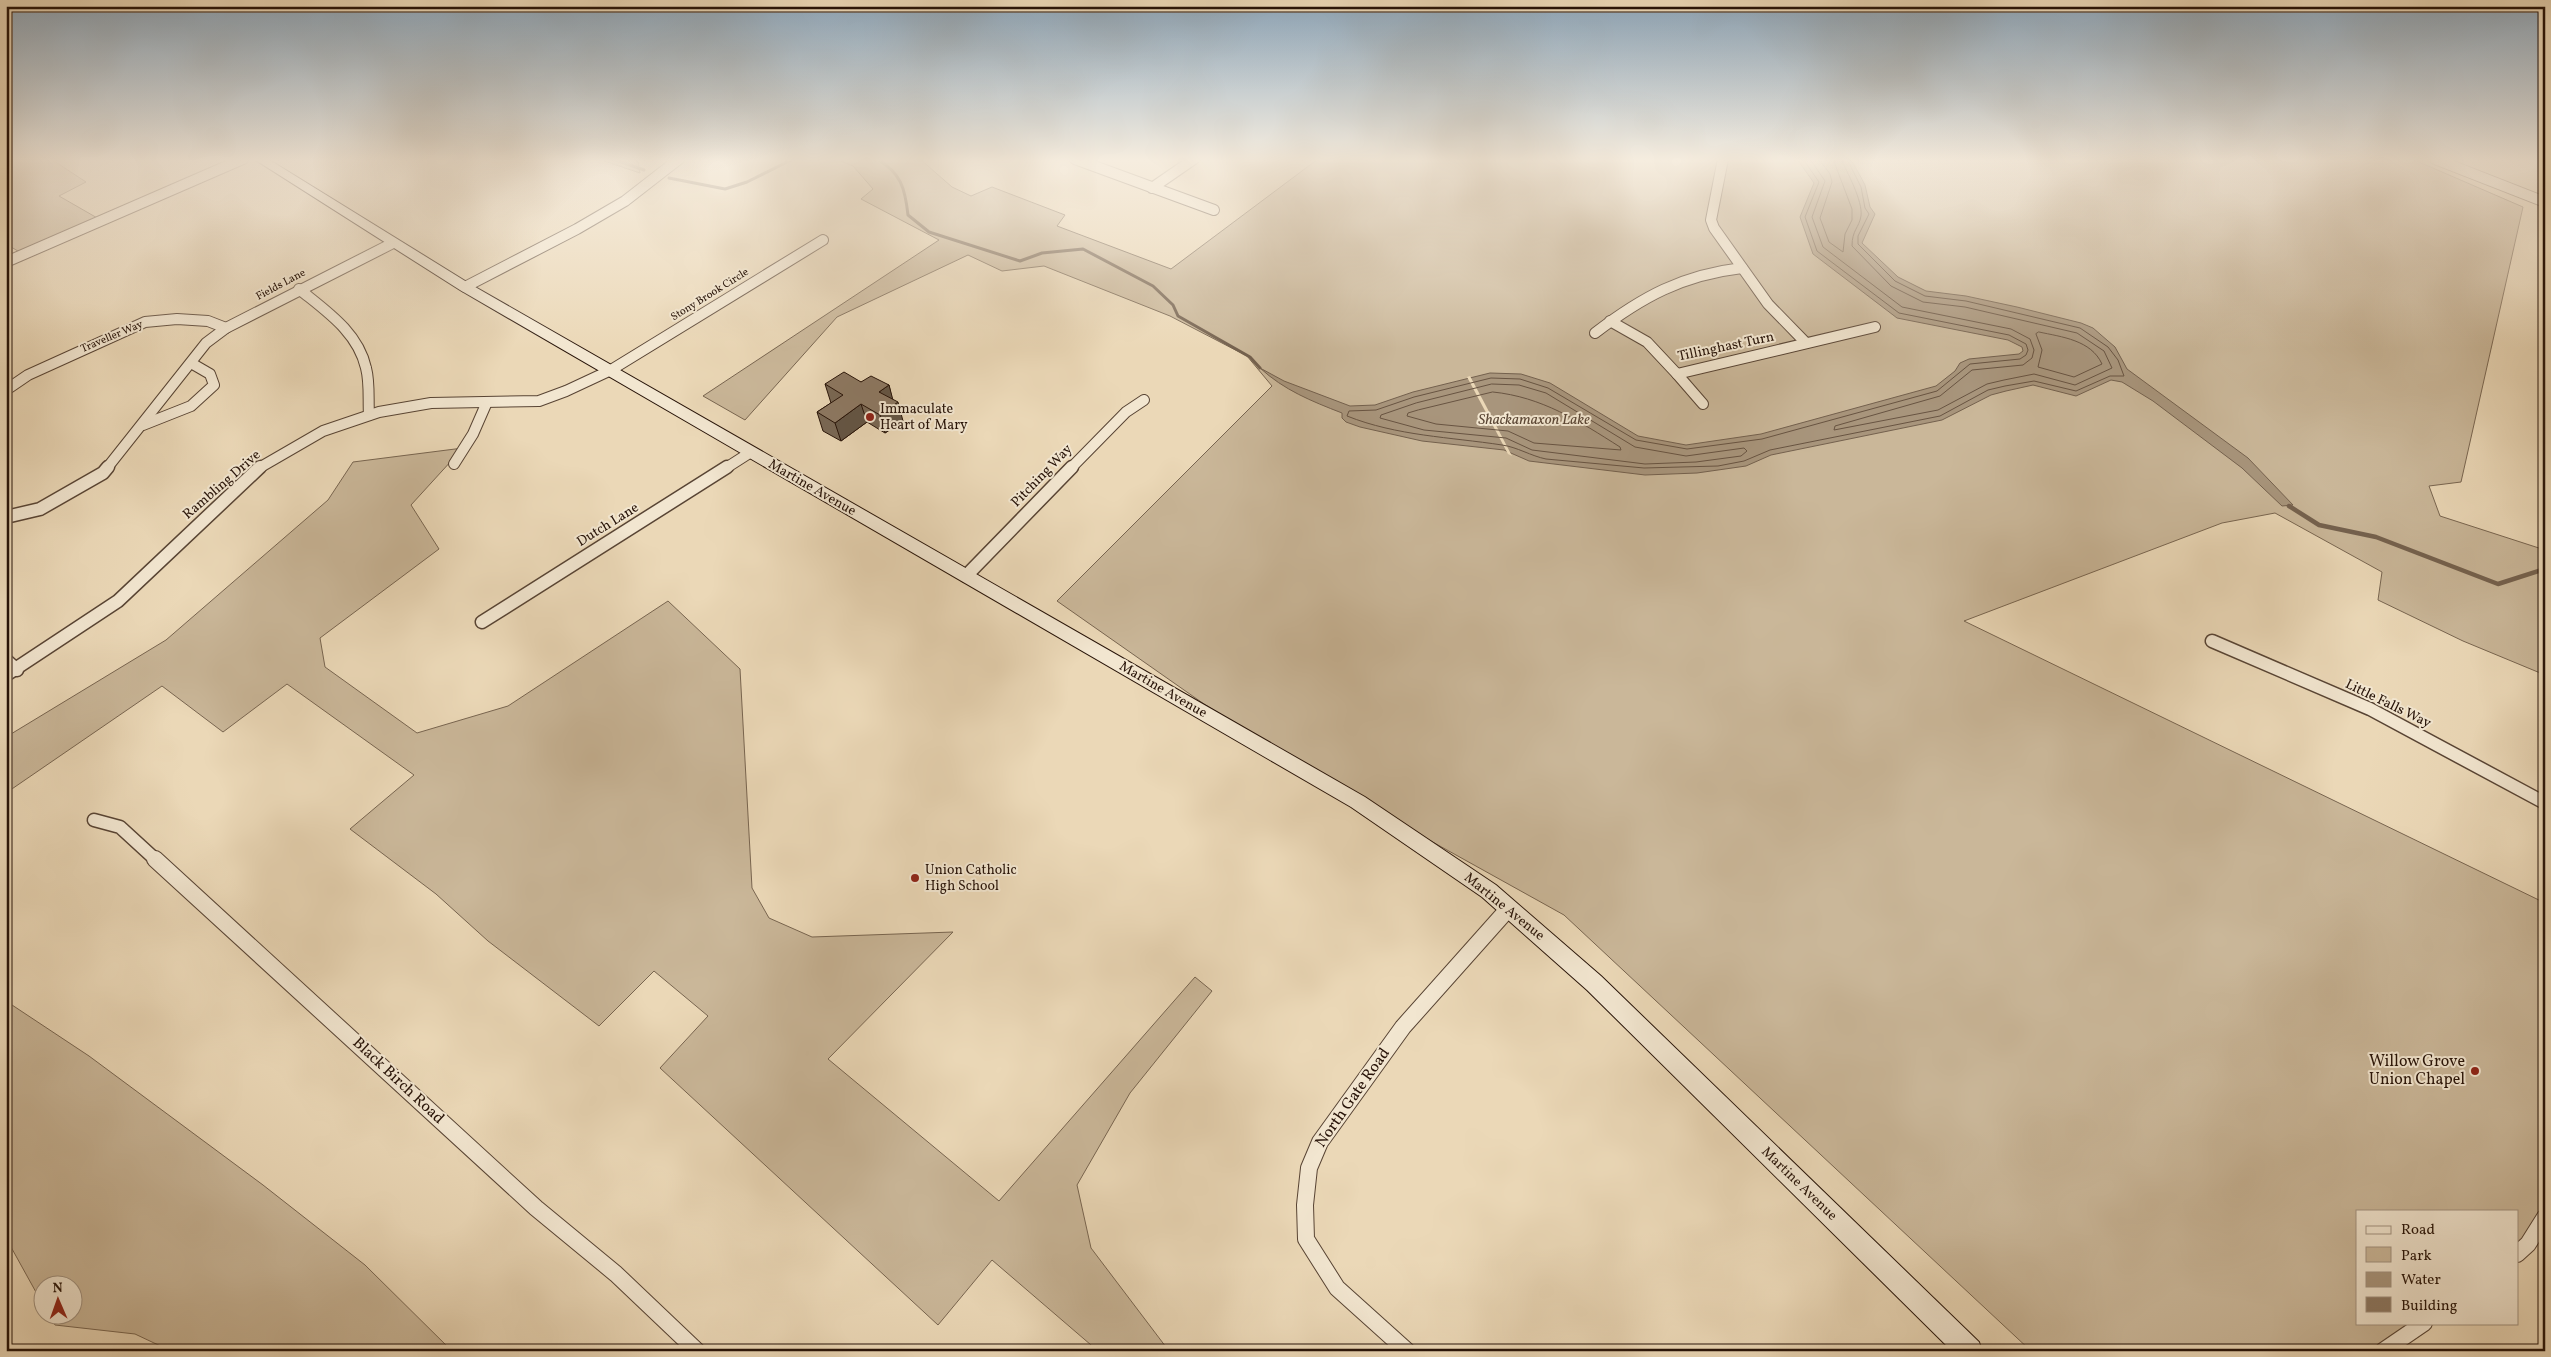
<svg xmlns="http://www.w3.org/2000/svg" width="2551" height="1357" font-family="Vollkorn,serif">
	<rect width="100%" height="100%" fill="#ebd8b7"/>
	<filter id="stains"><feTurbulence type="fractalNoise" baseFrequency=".004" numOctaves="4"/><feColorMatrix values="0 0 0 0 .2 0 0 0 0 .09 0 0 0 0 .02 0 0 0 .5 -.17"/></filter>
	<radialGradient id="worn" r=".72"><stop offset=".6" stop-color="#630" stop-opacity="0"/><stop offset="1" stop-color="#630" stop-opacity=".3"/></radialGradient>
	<g fill="#cab799" stroke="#786550">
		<polygon points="6,159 51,159 86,182 59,196 106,223 28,257 6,244"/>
		<polygon points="598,159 631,159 638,162 640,173"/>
		<polygon points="835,159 920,159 952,187 971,196 992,187 1065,215 1057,226 1171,269 1318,159 2412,159 2523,207 2461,482 2429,486 2440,516 2545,550 2545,675 2463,641 2378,600 2382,572 2275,513 2222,523 1964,621 2545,903 2545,1209 2522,1260 2517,1263 2517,1211 2357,1211 2357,1323 2421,1323 2377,1351 2031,1351 1564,915 1384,815 1204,704 1057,601 1272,386 1247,356 1170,316 1044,266 1002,271 968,255 837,317 745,420 703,396 939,240 861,199 873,189 853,166"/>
		<polygon points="463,448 411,505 439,549 320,638 325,667 417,733 508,706 668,601 740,669 752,888 769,918 812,937 953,932 828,1059 999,1201 1195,977 1212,991 1130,1093 1077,1185 1091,1248 1169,1351 1098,1351 992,1260 938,1325 660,1068 708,1016 654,971 599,1026 488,941 436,894 350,829 414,775 287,684 223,732 162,686 6,793 6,737 166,640 328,500 353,462"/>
		<polygon points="6,1001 89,1056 263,1185 365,1265 452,1351 171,1351 135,1334 55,1325 49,1315 72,1314 72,1284 42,1284 42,1303 6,1238"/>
	</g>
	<path fill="#a8957c" stroke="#74614e" d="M1797 159H1851L1865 185 1870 207 1875 214 1862 243 1898 277 1926 291 1966 296 2017 307 2081 323 2093 328 2115 347 2127 369 2248 458 2293 505 2282 506 2242 468 2153 401 2122 382 2111 380 2076 396 2033 385 2006 391 1991 395 1942 420 1771 455 1746 466 1697 473 1645 475 1529 461 1504 450 1422 441 1360 427 1346 422 1342 418V413C1311 401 1284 390 1260 368L1284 381 1350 406 1375 405 1413 392 1490 373 1521 374 1550 383 1638 436 1686 445 1761 434 1936 386 1955 371 1960 363 1969 359 2019 354 2023 351 2022 347 2008 340 1897 318 1813 254 1800 217 1814 183Z"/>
	<polygon fill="#ebd8b7" points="1470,376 1485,404 1512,456 1508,454 1467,377"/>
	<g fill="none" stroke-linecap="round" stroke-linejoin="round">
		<g stroke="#685442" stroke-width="1">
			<path d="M1803 159 1819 182 1805 217 1817 251 1899 313 2009 335 2026 344 2028 350 2026 355 2020 359 1970 364 1937 391 1762 439 1687 449 1636 440 1548 388 1520 379 1491 378 1414 397 1376 410 1349 411 1347 416C1397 436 1450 437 1502 445 1517 447 1531 456 1546 459L1644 468 1718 466 1744 461 1770 450 1940 416 1988 390 2005 386 2034 381 2076 391 2110 376H2124L2118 360 2108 347 2080 328 1966 301 1925 296 1895 281 1858 244V236L1869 214 1865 208 1861 187 1847 159"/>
			<path d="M1810 159 1825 181 1812 217 1823 247 1902 307 2011 329 2030 339 2034 350 2032 358 2023 365 1972 370 1940 396 1835 426 1834 430 1938 410 1987 384 2004 380 2034 374 2075 385 2112 368 2104 351 2077 333 1965 307 1923 302 1891 286 1852 246C1852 230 1859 228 1861 216 1863 201 1847 172 1841 159"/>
			<polyline points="1819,159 1830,174 1832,182 1820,218 1829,242 1843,252 1845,234 1852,220 1852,209 1833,159"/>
			<path d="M2039 332C2062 337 2091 340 2102 364L2074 377 2038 367 2042 350 2036 334Z"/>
			<polygon points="1492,384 1519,385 1546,393 1635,447 1686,456 1744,448 1747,451 1741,456 1696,462 1645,464 1532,450 1506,438 1424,430 1380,418 1381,415 1416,403"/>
			<path d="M1493 392C1542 397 1579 421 1620 447L1621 450 1534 443 1508 431 1436 424 1407 416 1408 413 1418 410Z"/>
		</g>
		<g stroke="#74614e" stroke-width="3">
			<polyline points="613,159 644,170"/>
			<path d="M877 159C901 173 905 188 908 215L929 232 1020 261 1042 253 1083 249 1153 286 1173 305 1178 316 1250 357 1260 368"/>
			<polyline points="669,178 725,189 747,182 793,159"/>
		</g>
		<polyline stroke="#74614e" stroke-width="4.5" points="2289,506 2319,525 2376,537 2498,584 2545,569"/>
		<defs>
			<g id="street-far2">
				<polyline points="1075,159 1214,210"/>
				<polyline points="1723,159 1711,220 1714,228 1768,304 1806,343"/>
				<polyline points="2435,159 2545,202"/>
				<polyline points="1152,188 1194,159"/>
				<polyline points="6,262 243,159"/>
				<polyline points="465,287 577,229 625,201 679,159"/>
				<path d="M299 289C326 311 358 332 366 368 370 383 368 400 369 415"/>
				<polyline points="1610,321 1647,342 1677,374 1875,327"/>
				<path d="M1595 333C1642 297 1682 275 1742 268"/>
				<polyline points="1677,374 1703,404"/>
				<polyline points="6,390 28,375 145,322 177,319 208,321 226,328"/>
				<polyline points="143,425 191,406 214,385 210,374 191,363"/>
				<polyline points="454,464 473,434 487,402"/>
				<polyline points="107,468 206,343 226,328 393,243"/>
				<polyline points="259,468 323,431 379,412 431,403 539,401 566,391 611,370 823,240"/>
				<polyline points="726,468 751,452"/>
				<polyline points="1071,468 1126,412 1144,400"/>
			</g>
			<g id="street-far1">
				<polyline points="6,517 40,509 103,473 108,467"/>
				<polyline points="966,576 1072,467"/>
				<polyline points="482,622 727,467"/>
				<polyline points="2212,641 2370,709 2545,803"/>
				<polyline points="6,660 17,670"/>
				<polyline points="6,675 118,601 260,467"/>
				<polyline points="94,820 120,827 156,860"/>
			</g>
			<g id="street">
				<polyline points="155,859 536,1208 616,1274 697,1351"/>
				<polyline points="2517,1254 2528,1244 2545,1217"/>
				<polyline points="1407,1351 1337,1288 1306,1239 1305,1205 1309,1168 1320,1142 1403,1027 1509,908"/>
				<polyline points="2383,1351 2424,1323"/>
			</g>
			<polygon id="secondary" points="254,159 268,159 470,284 1365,797 1496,885 1601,976 1979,1342 1982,1351 1952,1351 1587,990 1482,897 1351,807 460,290"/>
		</defs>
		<use href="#street-far2" stroke="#584434" stroke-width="12"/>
		<use href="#street-far1" stroke="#584434" stroke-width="15"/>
		<use href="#street" stroke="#584434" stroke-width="18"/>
		<use href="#secondary" stroke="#271308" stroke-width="2"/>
		<use href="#street-far2" stroke="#f2e6d0" stroke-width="10"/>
		<use href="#street-far1" stroke="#f2e6d0" stroke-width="12"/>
		<use href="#street" stroke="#f2e6d0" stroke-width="16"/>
		<use href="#secondary" fill="#f2e6d0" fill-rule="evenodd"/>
	</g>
	<polygon fill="#796855" stroke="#271308" points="861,382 889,385 892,399 903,421 885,433 867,422 841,441 823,431 817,412 831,403 825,384"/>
	<g fill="#635545" stroke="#271308">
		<polygon points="889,385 894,404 879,392"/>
		<polygon points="898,402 903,421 885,433 880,415"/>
		<polygon points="861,404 867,422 841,441 835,423"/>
	</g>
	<polygon fill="#8d7963" stroke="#271308" points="844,372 861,382 871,376 889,385 879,392 898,402 880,415 861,404 835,423 817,412 843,395 825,384"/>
	<linearGradient id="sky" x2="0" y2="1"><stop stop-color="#8ea8bd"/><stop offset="0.46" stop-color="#f6eddf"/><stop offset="1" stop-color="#f6eddf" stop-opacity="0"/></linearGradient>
	<rect width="2551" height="349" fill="url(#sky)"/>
	<g fill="#8f2418" stroke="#f2e6d0" stroke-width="2">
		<circle cx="870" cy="417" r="5"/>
		<circle cx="915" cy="878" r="5"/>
		<circle cx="2475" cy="1071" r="5"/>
	</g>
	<g text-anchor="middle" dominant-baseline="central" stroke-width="4" stroke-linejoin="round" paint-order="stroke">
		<g font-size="11" fill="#271308" stroke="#f2e6d0">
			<text transform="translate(281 285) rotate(-28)">Fields Lane</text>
			<text transform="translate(710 295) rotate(-32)">Stony Brook Circle</text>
			<text transform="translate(112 337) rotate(-23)">Traveller Way</text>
		</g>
		<g font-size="14" fill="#271308" stroke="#f2e6d0">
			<text transform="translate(1726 347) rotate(-12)">Tillinghast Turn</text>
			<text transform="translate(1042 476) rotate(-46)">Pitching Way</text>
			<text transform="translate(222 485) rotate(-41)">Rambling Drive</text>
			<text transform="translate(812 488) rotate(30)">Martine Avenue</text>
			<text transform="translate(608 525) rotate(-32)">Dutch Lane</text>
			<text transform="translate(1163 690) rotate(30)">Martine Avenue</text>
			<text transform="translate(2388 704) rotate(26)">Little Falls Way</text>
			<text transform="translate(1504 907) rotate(39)">Martine Avenue</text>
			<text transform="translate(1799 1184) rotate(44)">Martine Avenue</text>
		</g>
		<g font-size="14" fill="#271308" stroke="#f2e6d0" text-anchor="start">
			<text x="880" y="409">Immaculate<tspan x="880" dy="16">Heart of Mary</tspan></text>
			<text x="925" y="870">Union Catholic<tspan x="925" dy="16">High School</tspan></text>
		</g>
		<g font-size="15" font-style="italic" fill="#5b4736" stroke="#f2e6d0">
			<text x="1534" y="420">Shackamaxon Lake</text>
		</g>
		<g font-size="16" fill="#271308" stroke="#f2e6d0" text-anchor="end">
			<text x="2465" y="1062">Willow Grove<tspan x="2465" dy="18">Union Chapel</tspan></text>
		</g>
		<g font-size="16" fill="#271308" stroke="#f2e6d0">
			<text transform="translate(398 1081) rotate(43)">Black Birch Road</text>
			<text transform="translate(1353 1098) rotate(-55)">North Gate Road</text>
		</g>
	</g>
	<rect width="2551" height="1357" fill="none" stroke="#ebd8b7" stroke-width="25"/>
	<rect x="8" y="8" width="2536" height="1342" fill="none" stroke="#271308" stroke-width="2.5"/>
	<rect x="12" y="12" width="2526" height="1332" fill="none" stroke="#271308"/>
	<rect x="2356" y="1210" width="162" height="115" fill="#f2e6d0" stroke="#a19280"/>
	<rect x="2366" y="1226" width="25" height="8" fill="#f2e6d0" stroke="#a19280"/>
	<text x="2401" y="1234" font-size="15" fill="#271308">Road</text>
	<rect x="2366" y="1247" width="25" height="15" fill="#cab799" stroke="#a19280"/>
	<text x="2401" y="1260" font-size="15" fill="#271308">Park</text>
	<rect x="2366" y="1272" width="25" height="15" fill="#a8957c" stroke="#a19280"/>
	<text x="2401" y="1284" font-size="15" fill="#271308">Water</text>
	<rect x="2366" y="1297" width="25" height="15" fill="#8d7963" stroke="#a19280"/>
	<text x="2401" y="1310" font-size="15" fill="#271308">Building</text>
	<g transform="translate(58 1300) rotate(358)"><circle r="24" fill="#f2e6d0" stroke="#a19280"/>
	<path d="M0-4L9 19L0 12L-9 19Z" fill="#8f2418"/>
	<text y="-8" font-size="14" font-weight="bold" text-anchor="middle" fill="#271308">N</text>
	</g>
	<rect width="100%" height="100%" filter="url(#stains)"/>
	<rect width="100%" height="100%" fill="url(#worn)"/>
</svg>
